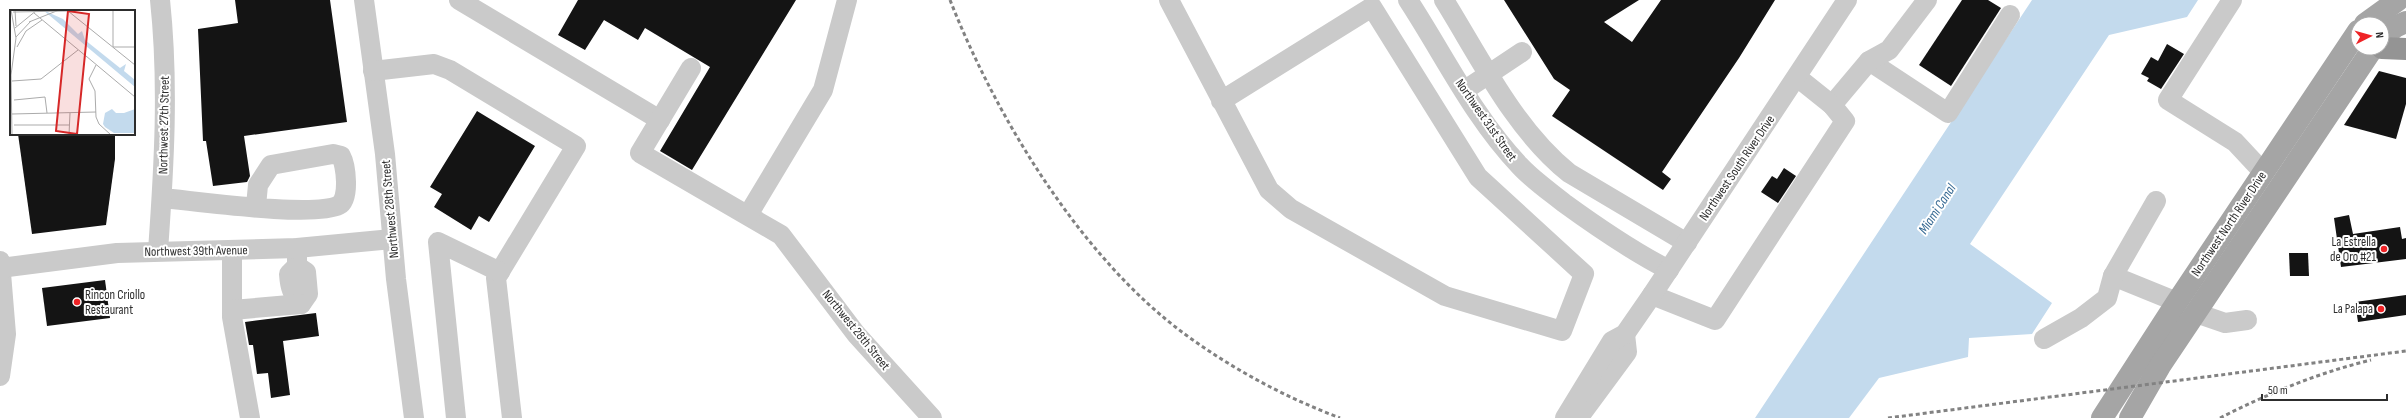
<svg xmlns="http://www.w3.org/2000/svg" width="2406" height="418" font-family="'Sofia Sans Condensed',sans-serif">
	<rect width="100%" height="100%" fill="#fff"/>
	<polygon fill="#c3daed" points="2032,0 2198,0 2187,17 2109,35 1970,244 2052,303 2032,334 1969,338 1968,357 1879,378 1849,418 1755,418"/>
	<g fill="#141414">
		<polygon points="235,0 330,0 347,122 244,136 250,176 247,182 213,186 206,141 203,141 198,29 238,23"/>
		<polygon points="578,0 796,0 692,170 660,151 710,67 645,28 638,40 604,20 585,50 558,35"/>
		<polygon points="1504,0 1639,0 1604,22 1632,42 1661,0 1775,0 1739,58 1662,172 1671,179 1663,190 1552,116 1570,90 1554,79"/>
		<polygon points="1962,0 1988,0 2001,8 1951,86 1919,65"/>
		<polygon points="2167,44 2184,54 2161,89 2147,81 2149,78 2141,74 2151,57 2158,61"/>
		<polygon points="2379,71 2406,78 2406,104 2396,139 2344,125"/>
		<polygon points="477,111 535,146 489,222 479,216 471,230 434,207 442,194 430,187"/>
		<polygon points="18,134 115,134 115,159 106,225 32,234"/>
		<polygon points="1784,168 1796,176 1778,203 1761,192 1772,176 1777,179"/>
		<polygon points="2349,215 2353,234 2400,227 2402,239 2406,238 2406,259 2341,267 2334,218"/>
		<polygon points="2289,253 2308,253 2309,276 2290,276"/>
		<polygon points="105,280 110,318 47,326 42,288"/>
		<polygon points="2406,295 2406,315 2358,322 2355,302"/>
		<polygon points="316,313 319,336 283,341 290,395 271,398 268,373 257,374 253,345 249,345 245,322"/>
	</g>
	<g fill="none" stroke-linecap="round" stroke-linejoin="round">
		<g stroke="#cacaca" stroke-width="20">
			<polyline points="364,0 385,154 396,279 414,418"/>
			<polyline points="459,0 660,120"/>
			<polyline points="1169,0 1269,190 1291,209 1445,296 1562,331 1584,274 1478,177 1372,7 1221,101"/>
			<path d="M1408 0C1444 55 1474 118 1520 166 1533 180 1549 191 1564 203 1597 227 1632 251 1669 270"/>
			<path d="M1444 0C1480 58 1515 130 1569 173L1687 243"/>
			<polyline points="2232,0 2168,100 2235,142 2263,172"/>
			<polyline points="1869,61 1948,113 2010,15"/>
			<polyline points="691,68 640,153 781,235 856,334 932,418"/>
			<polyline points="373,71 434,64 450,70 576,146 496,278 512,418"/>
			<polyline points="1465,90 1522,52"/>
			<polyline points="1832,105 1869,61 1889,50 1927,0"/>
			<path d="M162 198C196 201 314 218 339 205 350 199 346 165 341 156L333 154 271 165 258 185 256 206"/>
			<polyline points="2156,201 2113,276 2177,302"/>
			<polyline points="748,215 823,90 847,0"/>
			<path d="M297 248V266L289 274C290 288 292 294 301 304L308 294 306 272 297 266"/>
			<polyline points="232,250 232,317 250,418"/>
			<path d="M158 251C164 167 169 84 160 0"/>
			<polyline points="0,261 6,334 0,376"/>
			<polyline points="0,268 117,253 297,248 392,239"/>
			<polyline points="1652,295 1715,320 1845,121 1832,105 1797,77"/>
			<polyline points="232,310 301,304"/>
			<polyline points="2196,313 2225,323 2247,320"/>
			<polyline points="2044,339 2081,318 2107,298 2113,276"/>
			<polyline points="1582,413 1627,352 1625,334"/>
			<polyline points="456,418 438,242 500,272"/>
			<polyline points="1565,418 1612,341 1625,334 1652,295 1847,0"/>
		</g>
		<g stroke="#a5a5a5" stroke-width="22">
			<polyline points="2365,24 2398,0"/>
			<polyline points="2382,38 2395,27 2406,22"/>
			<polyline points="2102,418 2177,302 2358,31"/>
			<polyline points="2130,418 2160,366 2373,48"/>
		</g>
		<polyline stroke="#949494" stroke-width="22" points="2382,48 2406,49"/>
		<g stroke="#828282" stroke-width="3" stroke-dasharray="4 3" stroke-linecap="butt">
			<path d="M950 0C997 119 1082 259 1186 335 1234 370 1285 397 1340 418"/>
			<polyline points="1888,418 2406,351"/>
			<path d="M2220 418C2269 393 2318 373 2371 360"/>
		</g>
	</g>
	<g fill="#ef2326" stroke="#fff" stroke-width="1.5">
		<circle cx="2384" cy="249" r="4"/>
		<circle cx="77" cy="302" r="4"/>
		<circle cx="2381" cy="309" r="4"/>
	</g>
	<g text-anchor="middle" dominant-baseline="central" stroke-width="4" stroke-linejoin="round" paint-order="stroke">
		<g font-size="13" fill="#2d2d2d" stroke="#fff">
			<text transform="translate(1486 120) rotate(55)">Northwest 31st Street</text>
			<text transform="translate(164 125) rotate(-89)">Northwest 27th Street</text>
			<text transform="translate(1737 168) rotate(-56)">Northwest South River Drive</text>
			<text transform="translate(390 209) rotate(-95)">Northwest 28th Street</text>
			<text transform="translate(2229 224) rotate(-56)">Northwest North River Drive</text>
			<text transform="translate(196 251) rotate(-1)">Northwest 39th Avenue</text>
			<text transform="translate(856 330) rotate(51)">Northwest 28th Street</text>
		</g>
		<g font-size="13" fill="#2d2d2d" stroke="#fff" text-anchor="end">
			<text x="2376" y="242">La Estrella<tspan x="2376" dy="15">de Oro #21</tspan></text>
			<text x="85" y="295" text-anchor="start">Rincon Criollo<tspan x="85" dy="15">Restaurant</tspan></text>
			<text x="2373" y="309">La Palapa</text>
		</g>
		<g font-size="14" font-style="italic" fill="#366993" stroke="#fff">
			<text transform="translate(1937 209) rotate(-57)">Miami Canal</text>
		</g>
	</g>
	<g transform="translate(10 10)">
		<rect width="125" height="125" fill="#fff"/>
		<path d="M33 0 53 9 68 24 72 21 75 30 110 58 116 54 114 61 125 70V77ZM102 99 106 103H114L125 99V123H104L95 117 93 114 95 103Z" fill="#c3daed"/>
		<path fill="none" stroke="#ababab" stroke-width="1" d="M1 0 6 28 1 65 2 125M5 0 6 16M103 0V37H125M3 2 58 1 125 55M24 3 77 47M19 12 49 0M5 18 27 0M6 27 21 11M7 37 16 21 32 10M76 46 125 87M86 55 79 69 85 81 86 107 89 114 101 125M2 71 31 69 68 40M4 90 35 87 37 103M2 104 86 102M4 115H59M5 125H67M59 125 60 103"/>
		<path fill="#d62828" fill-opacity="0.15" stroke="#d62828" stroke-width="2" d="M58 1 79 4 67 124 46 121Z"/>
		<rect width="125" height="125" fill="none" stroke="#2d2d2d" stroke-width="2"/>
	</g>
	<g transform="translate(2370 36) rotate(84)"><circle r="19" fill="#ffffff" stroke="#ababab"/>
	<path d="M0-3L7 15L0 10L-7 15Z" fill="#ef2326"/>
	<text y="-6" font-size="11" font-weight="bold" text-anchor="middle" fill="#2d2d2d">N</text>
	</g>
	<path d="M2262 394v6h125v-6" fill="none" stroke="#2d2d2d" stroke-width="2"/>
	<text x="2268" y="394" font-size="12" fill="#2d2d2d" stroke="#ffffff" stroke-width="3" paint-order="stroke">50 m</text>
</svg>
